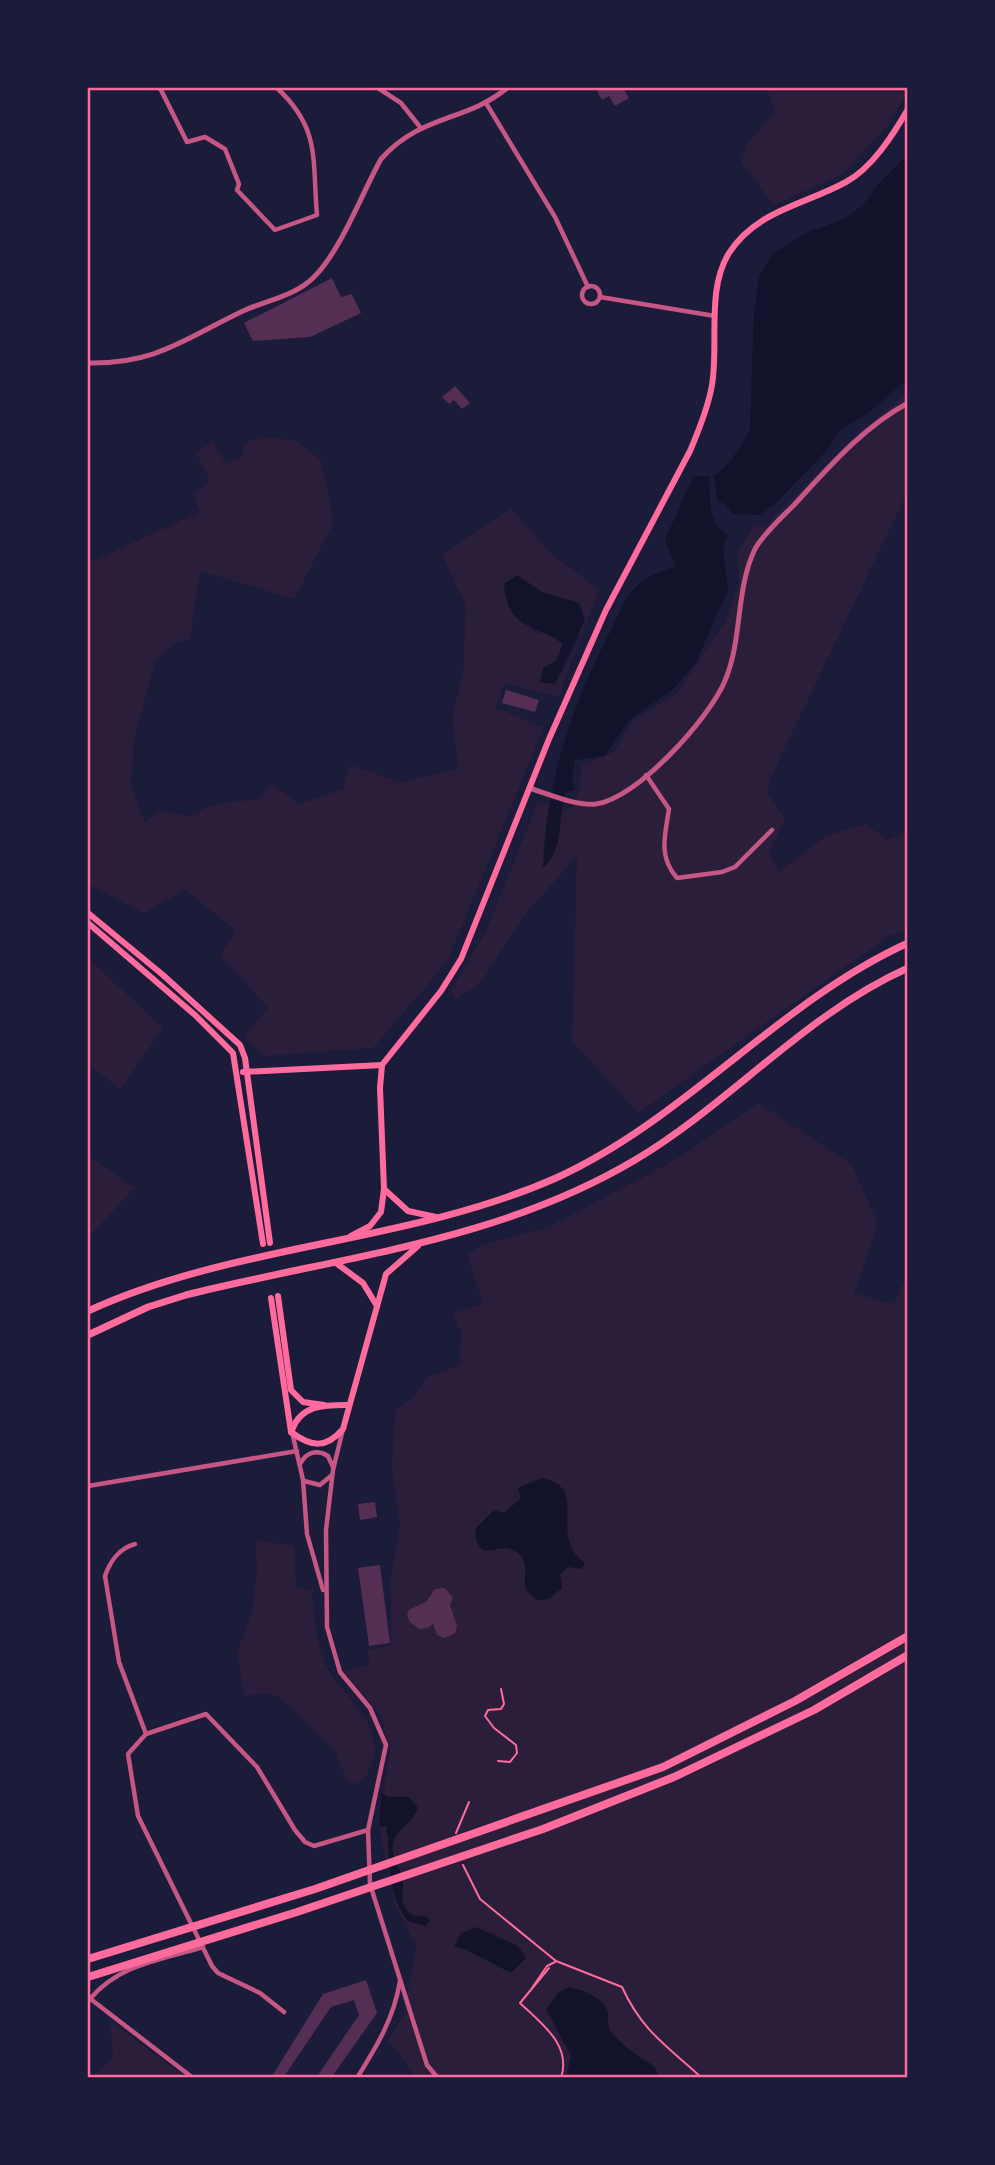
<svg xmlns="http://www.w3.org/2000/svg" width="995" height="2165" font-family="'Source Sans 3',sans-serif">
	<rect width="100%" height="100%" fill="#1b1b3a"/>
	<g fill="#2a1e3b" fill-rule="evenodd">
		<polygon points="766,88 907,88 908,91 889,124 843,174 774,205 741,162 747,145 775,111"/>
		<polygon points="907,393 907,493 770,779 768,794 785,819 769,853 779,872 826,836 866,824 887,840 907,831 907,929 890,935 638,1113 572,1041 577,856 523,917 480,984 455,1000 451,991 486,931 538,802 571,810 580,790 581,766 614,752 632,722 677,693 725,622 739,584 738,552 752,528 767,524 856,435"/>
		<path d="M261 436 297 441 321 460 334 522 294 599 200 571 190 639 173 644 155 662 134 740 131 787 145 822 159 810 188 816 216 804 258 799 272 784 300 804 343 789 350 765 400 782 459 769 452 718 463 674 466 606 442 555 511 508 552 554 599 590 558 697 505 683 495 708 544 727 447 962 373 1048 262 1056 244 1036 268 1008 220 955 236 931 186 890 144 913 88 884V563L200 512 193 493 210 481 196 453 213 441 226 464 242 458 243 444ZM517 575 542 592 580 636 562 673 556 661 563 644 550 634 534 632Z"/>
		<polygon points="88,958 163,1028 120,1090 88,1062"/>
		<polygon points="759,1103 851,1164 878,1223 854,1293 894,1304 907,1275 907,2077 416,2077 388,2040 404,2014 416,1946 396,1907 379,1827 390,1749 380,1714 342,1671 369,1665 368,1650 391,1646 391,1579 400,1526 392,1469 395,1411 415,1395 426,1378 460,1365 461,1332 453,1313 483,1304 467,1254 482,1245 548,1227 672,1162"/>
		<polygon points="88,1156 135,1188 88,1237"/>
		<path d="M256 1540 294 1546 296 1587 311 1590C316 1614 315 1647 328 1669 350 1707 397 1732 362 1782L354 1784 346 1780 336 1752 279 1697 268 1693 244 1696 237 1653 252 1612 257 1571Z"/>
		<polygon points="110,2021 185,2077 92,2077 113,2058"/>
	</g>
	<g fill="#12122b">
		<path d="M907 155V379L867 414 841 429 827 450 776 503 759 515 733 514 724 503 717 502 714 476 709 477C711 501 706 521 728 535L723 549 728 590 695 664 671 691 629 720 605 756 575 760 572 780 575 790 565 792C558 818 564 850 543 868 546 784 571 707 610 632 618 616 626 594 641 582 649 575 665 571 675 567L665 540 693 477 714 476 730 462 750 431 754 312 759 277 772 254 808 232 844 219 863 205 878 184Z"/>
		<path d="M517 575 542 592 579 603 585 620 555 684 540 682 543 668 556 661 563 644C535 622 508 632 504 584Z"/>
		<path d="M541 1478C593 1487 545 1535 585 1563L582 1569 568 1567 560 1574 562 1588 549 1599 538 1600C512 1586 536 1568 518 1553 500 1537 478 1570 475 1529L494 1510 504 1513 521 1498 518 1488Z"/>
		<path d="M382 1793 388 1797H409L418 1808C413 1823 396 1829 393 1843 390 1859 404 1871 403 1885 403 1894 400 1902 407 1910 413 1918 419 1915 427 1917L430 1920 426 1926 408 1921C390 1898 389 1869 388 1842 388 1835 385 1832 387 1826L379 1827Z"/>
		<polygon points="476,1927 518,1946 526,1958 511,1973 465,1949 454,1947 461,1933"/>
		<path d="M570 1987C582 1990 608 1999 608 2014 608 2022 607 2027 613 2034 626 2050 640 2056 655 2067L659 2077H566L571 2056 546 2009 558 1993Z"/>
	</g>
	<g fill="#542f53">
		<polygon points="602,88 623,88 629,98 615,106 609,96 602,100 597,91"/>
		<polygon points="332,278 341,297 352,294 361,313 310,337 253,341 244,323"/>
		<polygon points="455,386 470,403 462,409 454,400 449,404 442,397"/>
		<polygon points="506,690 539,700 535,712 502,703"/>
		<polygon points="375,1502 377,1517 360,1520 358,1504"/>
		<polygon points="380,1565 390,1643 369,1646 358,1568"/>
		<polygon points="445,1588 453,1598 450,1605 457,1626 455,1633 445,1638 437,1635 433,1624 427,1628 419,1629 410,1622 407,1616 409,1610 427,1601 435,1589"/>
		<polygon points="366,1980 377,2013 331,2078 316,2078 359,2015 354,2000 331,2007 285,2075 287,2078 271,2078 323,1994"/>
	</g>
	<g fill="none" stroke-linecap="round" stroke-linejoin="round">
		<g stroke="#ff6b9d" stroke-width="2">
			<polyline points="498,1761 510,1762 517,1753 516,1745 494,1728 485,1716 488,1710 501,1709 504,1704 501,1689"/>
			<polyline points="456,1833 469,1802"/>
			<path d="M463 1865 480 1899 556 1961 622 1987C642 2031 667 2046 702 2078"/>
			<path d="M549 1968 520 2003C541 2023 572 2045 561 2078"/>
			<polyline points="532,1988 547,1966 555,1962"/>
		</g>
		<g stroke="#c65784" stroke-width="4.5">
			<path d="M160 88 187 142 205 137 225 149 239 184 237 190 275 230 317 215C312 159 321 129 277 88"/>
			<polyline points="378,88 401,103 420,127"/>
			<polyline points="486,103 555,217 588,287"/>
			<circle cx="591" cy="295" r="9"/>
			<polyline points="600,297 715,316"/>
			<path d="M646 775 669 809C665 836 658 856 677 878L722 872 735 867 772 830"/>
			<polyline points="343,1429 333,1470 326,1530 327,1627 340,1672 370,1708 386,1745 368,1830 370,1884 427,2065 438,2078"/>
			<polyline points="292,1432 303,1480 307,1534 323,1590"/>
			<path d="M300 1464C306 1452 317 1449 328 1456L333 1467"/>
			<polyline points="304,1481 320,1485 332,1475"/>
			<polyline points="88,1486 297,1451"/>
			<path d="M135 1544C120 1548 110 1561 105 1576L119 1662 146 1734 128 1754 138 1816 212 1966 218 1973 260 1993 284 2012"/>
			<polyline points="146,1734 206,1714 257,1767 295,1830 305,1842 314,1846 368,1830"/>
			<polyline points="88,1997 193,2078"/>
			<path d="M90 1999C119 1964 161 1960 203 1947"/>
			<path d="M357 2078C377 2046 394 2018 400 1981"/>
		</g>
		<g stroke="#c65784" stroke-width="5">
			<path d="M88 363C157 364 184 339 243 311 267 300 296 296 315 276 342 248 361 195 381 159 421 114 466 122 507 88"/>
			<path d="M529 788C549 794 575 806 596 804 637 799 708 719 724 683 743 641 735 590 755 549 764 533 781 518 794 505 828 468 863 427 908 403"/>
		</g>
		<g stroke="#ff6b9d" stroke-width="6">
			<polyline points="88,913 163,975 240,1045 245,1058 270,1243"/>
			<polyline points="88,923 195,1015 233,1053 263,1244"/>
			<polyline points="243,1072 382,1065"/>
			<polyline points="384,1189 408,1211 436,1217"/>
			<path d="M351 1236 370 1226 381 1212 384 1189 380 1088 382 1065 441 991 461 959 549 739 606 610 690 451C699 430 708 408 712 385 719 344 706 290 729 253 757 210 804 205 846 182 872 168 893 135 908 109"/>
			<polyline points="336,1263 363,1283 377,1306"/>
			<polyline points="278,1296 291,1390 303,1402 324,1405"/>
			<polyline points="271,1298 291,1432"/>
			<path d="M292 1430C301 1404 326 1405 349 1405"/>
			<path d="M291 1432C311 1447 326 1449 343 1429L386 1274 418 1246"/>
		</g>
		<g stroke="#ff6b9d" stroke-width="7">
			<path d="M88 1311C236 1243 407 1244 556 1178 686 1119 778 1002 908 943"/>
			<path d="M88 1335 148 1307 186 1295C341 1256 495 1243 635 1160 731 1103 805 1014 908 968"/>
		</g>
		<g stroke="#ff6b9d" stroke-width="8">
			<polyline points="88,1959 315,1889 663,1767 795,1701 908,1636"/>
			<polyline points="88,1977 297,1912 543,1829 674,1777 814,1710 908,1655"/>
		</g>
	</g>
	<rect width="995" height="2165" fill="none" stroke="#1b1b3a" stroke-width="178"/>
	<rect x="89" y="89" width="817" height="1987" fill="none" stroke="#ff6b9d" stroke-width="2.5"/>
</svg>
